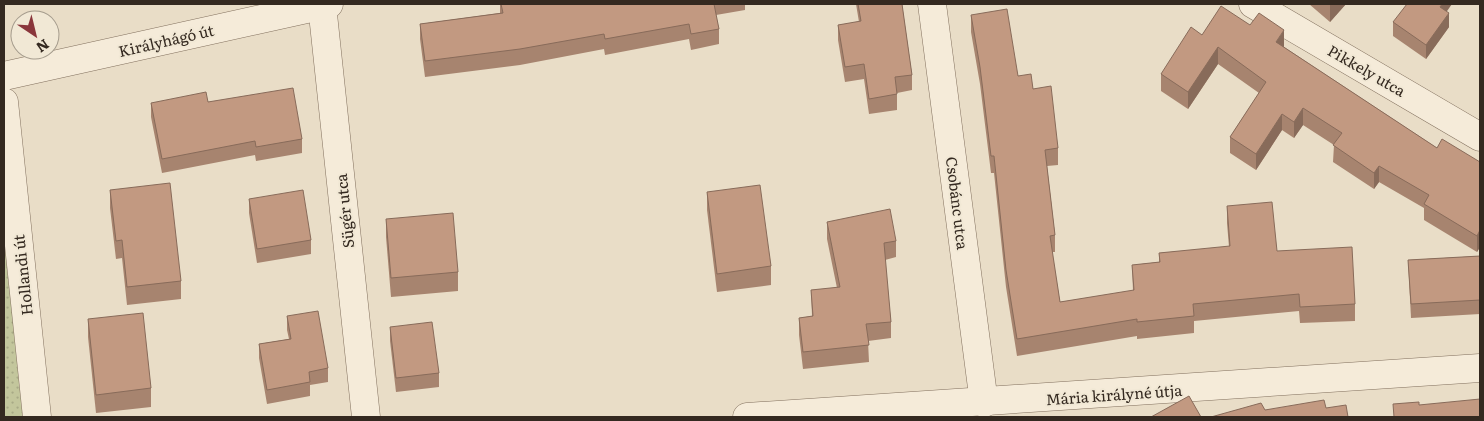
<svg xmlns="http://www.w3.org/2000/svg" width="1484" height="421" font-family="Literata,serif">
	<defs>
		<pattern id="grass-dots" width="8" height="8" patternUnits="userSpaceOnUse" patternTransform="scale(1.25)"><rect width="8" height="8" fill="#c3c69c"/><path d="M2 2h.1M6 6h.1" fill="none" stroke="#a8aa86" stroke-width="1.8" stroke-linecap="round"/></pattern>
	</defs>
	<rect width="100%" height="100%" fill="#e9ddc7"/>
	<polygon fill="url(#grass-dots)" points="4,102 37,417 4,417"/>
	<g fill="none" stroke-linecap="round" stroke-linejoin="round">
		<defs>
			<g id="minor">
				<polyline points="932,4 984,403"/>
				<polyline points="1253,4 1480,137"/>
				<polyline points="322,5 366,417"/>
				<polyline points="4,76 329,4"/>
				<polyline points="4,102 37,417"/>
				<polyline points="747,417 1480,368"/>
			</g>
		</defs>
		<use href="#minor" stroke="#82705e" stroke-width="29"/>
		<use href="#minor" stroke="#f5ebd9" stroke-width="28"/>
	</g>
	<g fill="#a7846f">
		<polygon points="500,4 746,4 745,4 745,10 716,15 719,29 719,44 691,50 689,39 605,55 604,49 520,65 425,77 420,39 420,24 500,13"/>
		<polygon points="856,4 902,4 912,75 912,90 897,93 897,110 869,114 864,79 845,82 838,40 838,25 859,22"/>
		<polygon points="1309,4 1346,4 1330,22"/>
		<polygon points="1447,12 1449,27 1426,59 1393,36 1393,22"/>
		<polygon points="971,15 1018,76 1033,89 1058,148 1058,165 1047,166 1055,235 1055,252 1052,252 1060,302 1133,291 1132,265 1159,262 1159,253 1229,247 1227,223 1227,206 1277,251 1355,304 1355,321 1300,323 1299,311 1194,321 1194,333 1137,339 1137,336 1017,356 1006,287 994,173 991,173 980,84 971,32"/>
		<polygon points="1250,25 1284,47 1437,148 1480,162 1480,247 1477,252 1424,220 1424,208 1379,182 1374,189 1333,162 1334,145 1303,125 1294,138 1282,130 1256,170 1230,153 1230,137 1259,93 1218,64 1188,109 1161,91 1161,74 1202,35"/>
		<polygon points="208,102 302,139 302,153 256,161 255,155 162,173 151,117 151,103"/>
		<polygon points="110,190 181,281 181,299 127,305 122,258 116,259 110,208"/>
		<polygon points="707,192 771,266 771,285 717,292 707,210"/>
		<polygon points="249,199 311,240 311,254 257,263 249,213"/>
		<polygon points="386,219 458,272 458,291 391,297 386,237"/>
		<polygon points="827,222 896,241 896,257 885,260 891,322 891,338 868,341 869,362 803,369 799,335 799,318 812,316 811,290 837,288 827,239"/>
		<polygon points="1480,256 1480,314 1411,318 1408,260"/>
		<polygon points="287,316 328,368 328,382 310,385 310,396 267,404 259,358 259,344 289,339 287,330"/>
		<polygon points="88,319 151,388 151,407 96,413 88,337"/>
		<polygon points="390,327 439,373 439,387 396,392 390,341"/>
	</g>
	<g fill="#886b5a">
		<polygon points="1330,4 1346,4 1330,22"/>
		<polygon points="1442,4 1452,4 1440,21 1440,7"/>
		<polygon points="1449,13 1449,27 1426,59 1426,45"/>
		<polygon points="1284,30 1284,47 1276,58 1276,42"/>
		<polygon points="1218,47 1218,64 1188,109 1188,92"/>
		<polygon points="1303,108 1303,125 1294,138 1294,122"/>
		<polygon points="1282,114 1282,130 1256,170 1256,154"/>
		<polygon points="1379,166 1379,182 1374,189 1374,173"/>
		<polygon points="1480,230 1480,247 1477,252 1477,236"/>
	</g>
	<g fill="#c29981" stroke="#886b5a">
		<polygon points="501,4 714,4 719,29 691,34 689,24 605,39 604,34 520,49 425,61 420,24 503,13"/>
		<polygon points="858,4 902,4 912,75 895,77 897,94 869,99 864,64 845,67 838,25 861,21"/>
		<polygon points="1407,4 1442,4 1440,7 1449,13 1426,45 1393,22"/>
		<polygon points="1221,6 1250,25 1259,13 1284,30 1276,42 1437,148 1442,139 1480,162 1480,230 1477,236 1424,204 1429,195 1379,166 1374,173 1333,145 1342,133 1303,108 1294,122 1282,114 1256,154 1230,137 1266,82 1218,47 1188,92 1161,74 1191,27 1202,35"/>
		<polygon points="1007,9 1018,76 1031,74 1033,89 1051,86 1058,148 1045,150 1055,235 1050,236 1060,302 1134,290 1132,265 1160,262 1159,253 1230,246 1227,206 1272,202 1277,251 1352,247 1355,304 1300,307 1299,294 1193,304 1194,316 1137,322 1137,319 1017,339 1006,270 994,156 991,156 980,67 971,15"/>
		<polygon points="293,88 302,139 256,147 255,141 162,159 151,103 206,92 208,102"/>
		<polygon points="170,183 181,281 127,287 122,240 116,241 110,190"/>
		<polygon points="760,185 771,266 717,274 707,192"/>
		<polygon points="303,190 311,240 257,249 249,199"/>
		<polygon points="890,209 896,241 884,243 891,322 866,324 869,345 803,352 799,318 813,316 811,290 840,287 827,222"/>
		<polygon points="453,213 458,272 391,278 386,219"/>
		<polygon points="1480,256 1480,300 1411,304 1408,260"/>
		<polygon points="318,311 328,368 309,372 310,382 267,390 259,344 291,339 287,316"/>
		<polygon points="143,313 151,388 96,395 88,319"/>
		<polygon points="432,322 439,373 396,378 390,327"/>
		<polygon points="1189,396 1201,417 1151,417"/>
		<polygon points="1480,399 1480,417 1394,417 1393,404 1419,402 1419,405"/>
		<polygon points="1324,400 1326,408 1346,405 1348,417 1211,417 1261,403 1265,410"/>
	</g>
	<g text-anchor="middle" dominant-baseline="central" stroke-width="4" stroke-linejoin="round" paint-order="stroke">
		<g font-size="15" fill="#342920" stroke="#f1e8d5">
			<text transform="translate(166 40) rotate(-13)">Királyhágó út</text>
			<text transform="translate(1367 70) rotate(30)">Pikkely utca</text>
			<text transform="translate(958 203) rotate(83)">Csobánc utca</text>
			<text transform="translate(344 211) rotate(-96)">Sügér utca</text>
			<text transform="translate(22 275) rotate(-96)">Hollandi út</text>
			<text transform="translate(1114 394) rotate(-4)">Mária királyné útja</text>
		</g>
	</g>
	<rect width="1484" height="421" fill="none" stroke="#342920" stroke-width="10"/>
	<g transform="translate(35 35) rotate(145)"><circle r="24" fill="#f1e8d5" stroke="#a59c8d"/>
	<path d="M0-4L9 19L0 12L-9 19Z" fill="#8a363b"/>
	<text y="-8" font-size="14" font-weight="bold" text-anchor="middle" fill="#342920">N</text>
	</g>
</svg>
